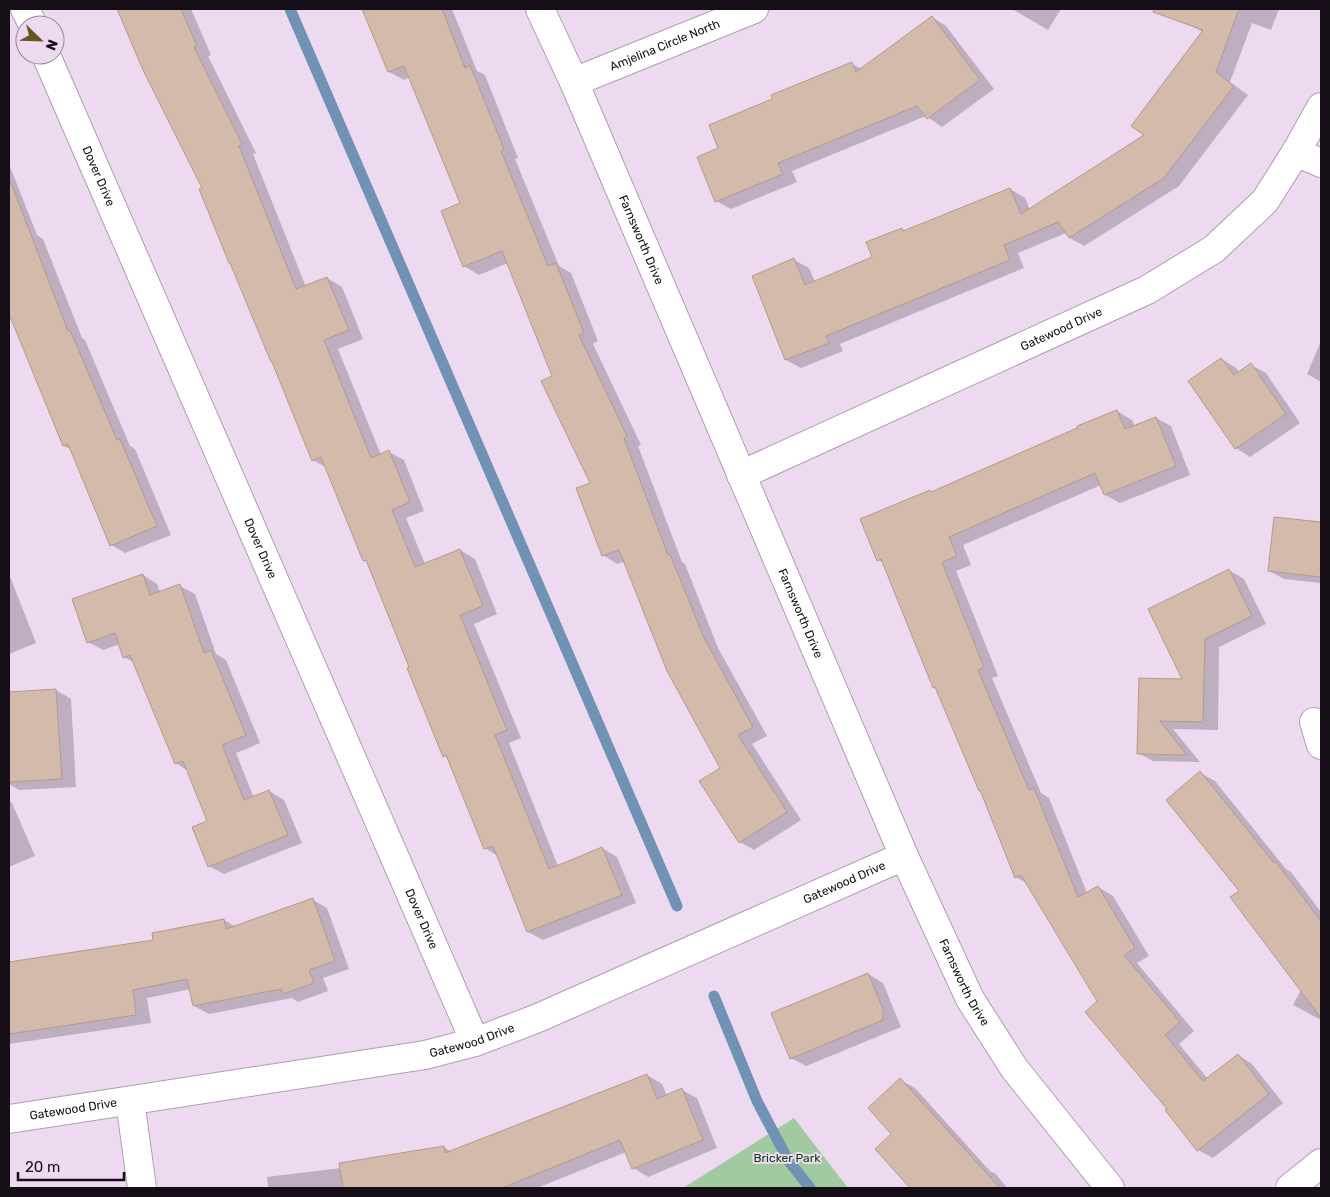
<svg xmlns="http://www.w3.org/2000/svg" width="1330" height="1197" font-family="Rubik,sans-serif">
	<rect width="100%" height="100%" fill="#eddaf0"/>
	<polygon fill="#a1caa1" points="794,1118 848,1188 683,1188"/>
	<g fill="#0003">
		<polygon points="118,9 191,9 211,55 208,56 256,153 253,154 306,287 327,278 342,287 363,339 338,349 381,455 389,452 404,460 424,511 406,518 425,564 460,550 475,559 497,614 474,624 521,738 509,743 558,866 602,848 617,857 636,903 543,940 528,932 498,856 485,848 450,759 444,756 369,563 364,560 327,468 313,460 203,188 139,57"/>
		<polygon points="364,9 452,9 477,71 485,75 518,158 515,159 559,266 571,273 598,341 593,344 641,445 638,446 682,562 685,564 718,648 767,736 752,744 801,820 754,850 740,842 721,768 625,561 617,564 603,555 592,484 554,377 508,263 479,275 464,266 462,204 410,77 404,80 389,72"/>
		<polygon points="1012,9 1061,9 1048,30"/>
		<polygon points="1192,9 1279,9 1271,30 1252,23 1230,82 1248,95 1179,186 1084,246 1070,238 1066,233 1018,253 1024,268 840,344 843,351 801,368 786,360 753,276 794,260 809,268 815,282 873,258 902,229 906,231 1010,189 1025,198 1030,210 1146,136 1203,32 1187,23"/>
		<polygon points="932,17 946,26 994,89 942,127 926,116 792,171 797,182 731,209 716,201 720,149 774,99 852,64 862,69"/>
		<polygon points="9,164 37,235 43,239 82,338 85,340 130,446 135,449 171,535 125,553 111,545 72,450 64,446 9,311"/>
		<polygon points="1321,341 1321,382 1307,374"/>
		<polygon points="1222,359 1236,368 1239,372 1251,365 1266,373 1300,423 1250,457 1236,448"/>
		<polygon points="1117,411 1132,420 1135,427 1156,418 1171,426 1190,475 1120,503 1105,495 1101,485 963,545 971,565 956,571 998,676 992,678 1041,793 1049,798 1087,893 1098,887 1113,896 1149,956 1137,963 1194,1031 1179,1044 1208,1079 1238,1055 1252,1064 1283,1103 1213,1158 1198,1150 1168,1109 1099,1002 1028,884 1016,877 982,791 980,790 937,689 934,687 884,563 878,560 930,491 933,493"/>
		<polygon points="1275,518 1321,523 1321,583 1284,579 1269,571"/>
		<polygon points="1229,570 1244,579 1266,624 1219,647 1218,730 1173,729 1200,762 1153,761 1138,753 1184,680"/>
		<polygon points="9,574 36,643 9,654"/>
		<polygon points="143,575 157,584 160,592 180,586 195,594 216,654 226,660 260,743 236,753 254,798 269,791 284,800 302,843 224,874 209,866 209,822 188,771 176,763 135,663 124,657 120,644 103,650 88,642"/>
		<polygon points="56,690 71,699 76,787 19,790 9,784 9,693"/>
		<polygon points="1200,773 1215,781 1286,869 1291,872 1321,912 1321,955 1319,956 1321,957 1321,1020 1293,1005 1301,990 1240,891"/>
		<polygon points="9,801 12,803 35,856 9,867"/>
		<polygon points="313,900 327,908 349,969 323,978 328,991 298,1002 292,998 209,1014 194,1006 191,989 147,998 151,1023 9,1044 9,962 155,941 224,920 236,927"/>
		<polygon points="868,974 883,983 901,1027 806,1066 791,1058"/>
		<polygon points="647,1075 662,1084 667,1096 682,1090 697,1098 717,1148 648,1177 633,1168 626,1152 537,1188 268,1188 267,1177 341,1168 444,1147 452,1152"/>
		<polygon points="900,1080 915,1088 990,1171 996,1174 1007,1188 912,1188 876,1149 893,1134"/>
	</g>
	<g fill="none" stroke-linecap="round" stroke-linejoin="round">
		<g stroke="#7092b5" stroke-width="11">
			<polyline points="290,9 677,906"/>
			<polyline points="714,996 757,1101 788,1160 810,1188"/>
		</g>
	</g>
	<g fill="#d4baab" stroke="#b29a8b">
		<polygon points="117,9 181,9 197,46 194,47 242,144 239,146 296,289 327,277 349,330 324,340 371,458 389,450 410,502 392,510 415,567 460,549 483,606 460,615 507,730 495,735 549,869 602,847 622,895 527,932 493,846 484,849 446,755 443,757 407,668 409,667 366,560 363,561 321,457 312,461 272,362 271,362 230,263 229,263 199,189 202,188 143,70"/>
		<polygon points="362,9 442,9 465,68 470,65 504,149 501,151 548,266 556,263 584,333 579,335 627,436 624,438 668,555 670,554 704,638 753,727 738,735 787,812 739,843 699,781 720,768 667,671 619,550 602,556 576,488 590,483 541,381 552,376 502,251 463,267 441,211 460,203 404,66 388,72"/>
		<polygon points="1154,9 1239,9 1216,72 1234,86 1164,178 1069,238 1058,222 1004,245 1010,260 826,336 829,343 785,360 752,276 794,258 805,285 872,257 866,242 902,228 903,231 1010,188 1021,214 1144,135 1131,126 1203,30 1153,12"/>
		<polygon points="932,16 980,80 927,119 917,106 778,163 783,174 715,202 697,157 718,148 709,125 772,99 771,95 852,62 856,72"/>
		<polygon points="9,183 11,183 68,331 70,330 117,440 120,439 157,526 110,546 68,444 63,446 9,314"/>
		<polygon points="1221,358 1234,375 1251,363 1286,414 1235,449 1188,381"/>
		<polygon points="1117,410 1125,429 1156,417 1176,466 1104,495 1095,473 949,537 957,556 942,562 984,667 978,670 1029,790 1034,788 1078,897 1098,886 1135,948 1124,955 1180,1022 1165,1035 1203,1081 1238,1054 1269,1094 1197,1151 1165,1110 1167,1109 1085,1012 1097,1001 1021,875 1015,878 980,790 979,791 935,687 933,688 881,559 877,561 860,519 930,490 931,492 1077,428 1077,426"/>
		<polygon points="1274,517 1321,522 1321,577 1268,571"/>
		<polygon points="1229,569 1252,616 1205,639 1203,722 1160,721 1187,755 1137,754 1139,678 1182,679 1148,609"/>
		<polygon points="143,574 150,595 180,584 204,653 211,650 246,735 222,745 244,800 269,790 288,835 208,867 192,827 207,821 183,761 175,764 130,655 123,658 115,633 87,643 72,599"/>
		<polygon points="56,689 62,779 9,782 9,692"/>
		<polygon points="1200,771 1274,863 1276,862 1321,921 1321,1018 1230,897 1239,891 1166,800"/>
		<polygon points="313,898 335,961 309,970 314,983 283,994 281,989 193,1006 187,979 133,990 136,1015 9,1034 9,962 153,940 152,933 224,919 226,929"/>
		<polygon points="868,973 883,1009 883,1020 790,1059 771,1013"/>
		<polygon points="647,1074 657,1099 682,1088 703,1140 632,1169 620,1140 502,1188 343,1188 339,1163 444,1146 445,1153"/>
		<polygon points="900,1078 1000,1188 910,1188 875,1149 891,1134 868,1108"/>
	</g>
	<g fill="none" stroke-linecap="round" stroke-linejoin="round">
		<defs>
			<g id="street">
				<polyline points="25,9 33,25"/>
				<path id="s1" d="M540 9 574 82 904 856 970 999 1014 1068 1110 1188"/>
				<path id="s2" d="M46 55 475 1042"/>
				<path id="s3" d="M574 82 754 9"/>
				<polyline points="1296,152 1321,163"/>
				<path id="s4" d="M741 475 1147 290 1214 249 1265 201 1296 152 1321 107"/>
				<polyline points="1314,722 1321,745"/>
				<polyline points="130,1101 142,1188"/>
				<path id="s5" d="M9 1119 425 1055 475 1042 538 1018 904 856"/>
				<polyline points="1290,1188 1321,1163"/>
			</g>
		</defs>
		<use href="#street" stroke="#af9db1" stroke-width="30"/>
		<use href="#street" stroke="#fff" stroke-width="28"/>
	</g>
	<g text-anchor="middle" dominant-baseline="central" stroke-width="4" stroke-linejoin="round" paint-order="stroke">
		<g font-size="12" fill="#150e16" stroke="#eddaf0">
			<text stroke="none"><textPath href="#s3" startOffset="98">Amjelina Circle North</textPath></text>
			<text stroke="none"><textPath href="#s2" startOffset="132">Dover Drive</textPath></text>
			<text stroke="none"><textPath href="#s1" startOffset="252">Farnsworth Drive</textPath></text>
			<text stroke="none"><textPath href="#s4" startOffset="352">Gatewood Drive</textPath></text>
			<text stroke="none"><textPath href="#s2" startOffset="538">Dover Drive</textPath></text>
			<text stroke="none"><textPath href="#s1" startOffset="658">Farnsworth Drive</textPath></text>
			<text stroke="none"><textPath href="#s5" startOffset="875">Gatewood Drive</textPath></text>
			<text stroke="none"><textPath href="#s2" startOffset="942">Dover Drive</textPath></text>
			<text stroke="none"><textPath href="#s1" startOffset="1062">Farnsworth Drive</textPath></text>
			<text stroke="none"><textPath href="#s5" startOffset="470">Gatewood Drive</textPath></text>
			<text stroke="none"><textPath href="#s5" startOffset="65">Gatewood Drive</textPath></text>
		</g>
		<g font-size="12" fill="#0c4012" stroke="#eddaf0">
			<text x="787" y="1158">Bricker Park</text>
		</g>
	</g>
	<rect width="1330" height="1197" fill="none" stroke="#150e16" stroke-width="20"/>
	<g transform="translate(40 40) rotate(113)"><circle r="24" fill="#eddaf0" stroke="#978899"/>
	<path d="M0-4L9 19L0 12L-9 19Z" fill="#665624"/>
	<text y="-8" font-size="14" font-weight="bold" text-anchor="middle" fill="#150e16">N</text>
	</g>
	<path d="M18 1172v8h106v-8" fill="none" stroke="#150e16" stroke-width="2.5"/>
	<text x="25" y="1172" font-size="15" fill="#150e16" stroke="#eddaf0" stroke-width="4" paint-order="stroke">20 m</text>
</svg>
